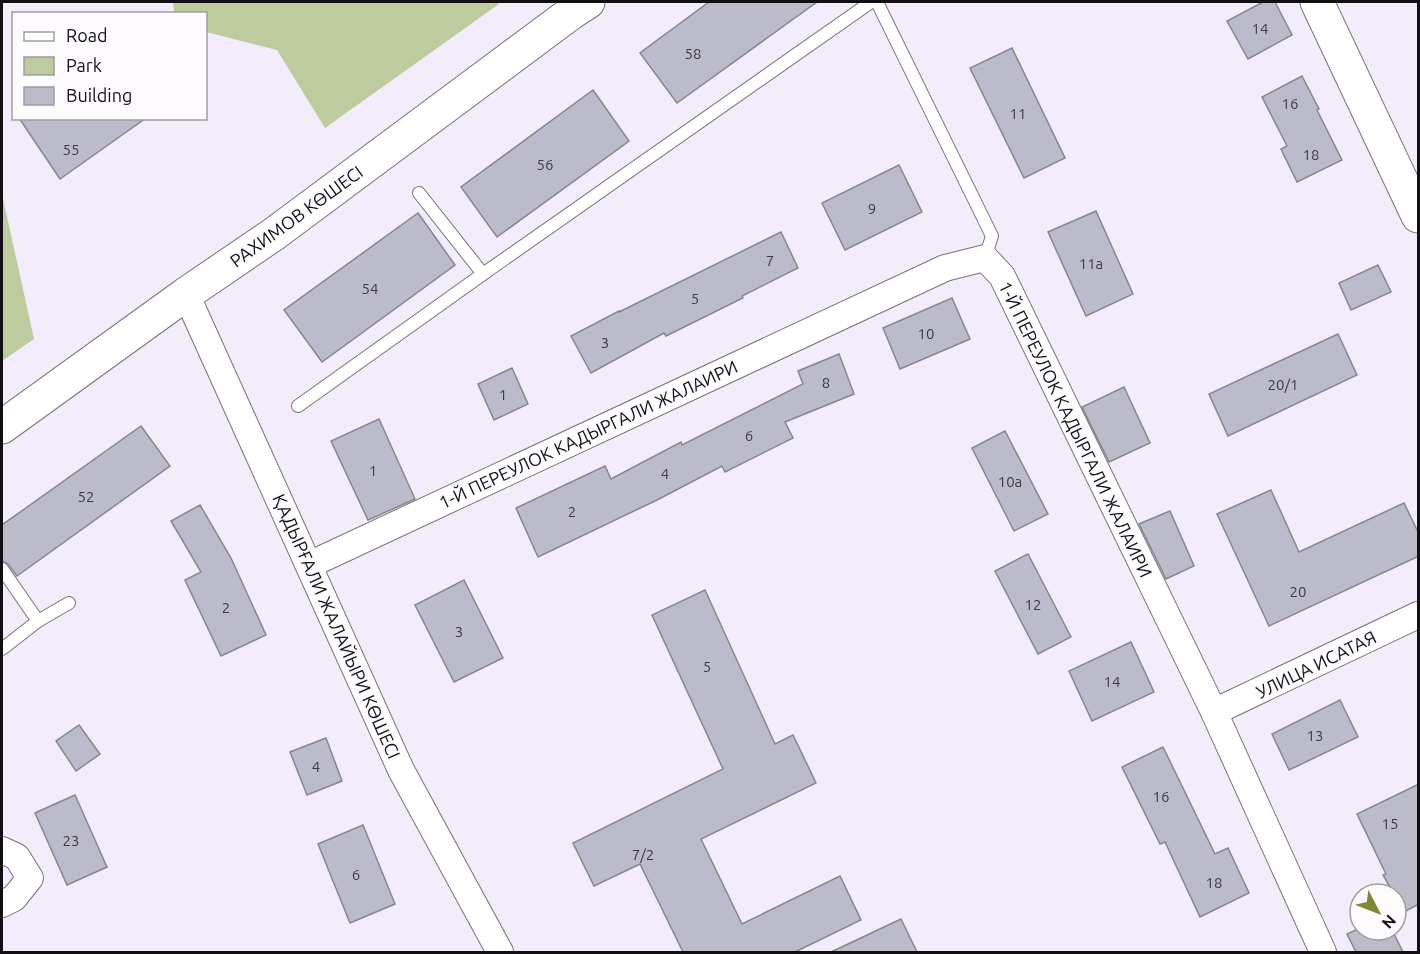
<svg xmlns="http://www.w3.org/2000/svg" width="1420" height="954" font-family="Ubuntu,sans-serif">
	<rect width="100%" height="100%" fill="#f2ecfb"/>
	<g fill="#becb9e">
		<polygon points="173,2 496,2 499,4 325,128 277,50 206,32 206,14 174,13"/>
		<polygon points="2,194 34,339 2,361"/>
	</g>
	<g fill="#bbbbca" stroke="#858594" stroke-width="1.5">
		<polygon points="709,2 817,2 677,103 640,53"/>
		<polygon points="1263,2 1275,2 1292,35 1248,59 1227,21"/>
		<polygon points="1012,48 1065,158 1024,178 970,68"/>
		<polygon points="1302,76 1319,109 1317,110 1342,160 1297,182 1281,149 1287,146 1262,97"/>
		<polygon points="593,90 629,141 497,237 461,187"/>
		<polygon points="19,118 146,118 60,179"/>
		<polygon points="899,165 922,212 845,250 822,203"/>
		<polygon points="1096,211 1133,294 1086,316 1048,232"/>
		<polygon points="418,213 455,265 322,362 284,310"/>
		<polygon points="781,232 798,268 742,296 743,298 666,336 664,333 591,373 571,336 619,311 619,312"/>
		<polygon points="1378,265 1391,292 1351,310 1339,283"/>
		<polygon points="952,298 970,339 900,369 883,328"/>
		<polygon points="1338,334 1357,375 1228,436 1209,394"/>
		<polygon points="839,354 854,394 785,422 793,438 725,472 722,466 657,500 538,557 516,508 605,466 611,479 681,442 682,445 803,384 798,371"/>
		<polygon points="512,368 528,404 494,420 478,384"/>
		<polygon points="1124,387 1150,443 1109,462 1082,407"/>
		<polygon points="379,419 415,499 368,520 331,441"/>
		<polygon points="141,426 170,466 17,576 8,564 2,561 2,525"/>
		<polygon points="1005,431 1048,514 1014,531 972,448"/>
		<polygon points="1271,490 1299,552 1404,503 1419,534 1419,556 1269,626 1217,514"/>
		<polygon points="200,505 231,558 266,635 221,656 185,580 201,572 171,521"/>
		<polygon points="1170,511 1194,566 1166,579 1139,524"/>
		<polygon points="1028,554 1071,637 1038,654 995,571"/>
		<polygon points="464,580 503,658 454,682 415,605"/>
		<polygon points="705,590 775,744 793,735 816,783 701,839 742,924 840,876 861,920 795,952 683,952 640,864 594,886 573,843 723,769 652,615"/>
		<polygon points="1131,642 1154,692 1092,721 1069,671"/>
		<polygon points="1340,700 1358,737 1289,770 1272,734"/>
		<polygon points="79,725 100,754 76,771 56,741"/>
		<polygon points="326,738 342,781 307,795 290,752"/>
		<polygon points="1163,747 1215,854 1228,848 1249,893 1200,917 1165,842 1160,844 1122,767"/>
		<polygon points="1419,784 1419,904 1404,912 1396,898 1396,894 1394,894 1383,875 1386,874 1357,814"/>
		<polygon points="75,795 107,867 67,885 35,813"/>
		<polygon points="363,825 395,904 350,923 318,844"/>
		<polygon points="901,919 917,952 831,952"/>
		<polygon points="1360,928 1360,930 1392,930 1403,952 1356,952 1347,934"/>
	</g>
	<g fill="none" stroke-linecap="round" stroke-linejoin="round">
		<defs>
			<g id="lane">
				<polyline points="877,2 992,236 985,258"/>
				<polyline points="419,193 483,274"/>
				<polyline points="298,406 483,274 871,2"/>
				<polyline points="2,569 38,621"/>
				<polyline points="2,649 38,621 69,603"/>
			</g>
			<g id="street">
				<polyline points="186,294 401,770 500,952"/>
				<polyline points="309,565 945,268 985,258 1002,276 1214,712 1323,952"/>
				<polyline points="1214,712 1418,615"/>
				<polyline points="2,850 17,857 30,878 14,898 2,904"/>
			</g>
			<g id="secondary">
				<polyline points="1317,2 1418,216"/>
				<polyline points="2,427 186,294 274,234 571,13 588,2"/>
			</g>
		</defs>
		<use href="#lane" stroke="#77727f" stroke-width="14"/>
		<use href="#street" stroke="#77727f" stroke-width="28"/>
		<use href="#secondary" stroke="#77727f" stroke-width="35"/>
		<use href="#lane" stroke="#fff" stroke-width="12"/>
		<use href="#street" stroke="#fff" stroke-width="26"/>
		<use href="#secondary" stroke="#fff" stroke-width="33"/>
	</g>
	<g text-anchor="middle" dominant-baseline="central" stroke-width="4.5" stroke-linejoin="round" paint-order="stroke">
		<g font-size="15" fill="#3c3a42">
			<text x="1260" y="28">14</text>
			<text x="693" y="53">58</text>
			<text x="1290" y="103">16</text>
			<text x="1018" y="113">11</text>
			<text x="71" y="149">55</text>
			<text x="1311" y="154">18</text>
			<text x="545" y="164">56</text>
			<text x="872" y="208">9</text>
			<text x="770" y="260">7</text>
			<text x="1091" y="263">11а</text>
			<text x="370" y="288">54</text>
			<text x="695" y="298">5</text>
			<text x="926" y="333">10</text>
			<text x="605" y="342">3</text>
			<text x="826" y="382">8</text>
			<text x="1283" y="384">20/1</text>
			<text x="503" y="394">1</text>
			<text x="749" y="435">6</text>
			<text x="373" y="470">1</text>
			<text x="665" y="473">4</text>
			<text x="1010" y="481">10а</text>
			<text x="86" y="496">52</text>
			<text x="572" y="511">2</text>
			<text x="1298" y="591">20</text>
			<text x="1033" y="604">12</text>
			<text x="226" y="607">2</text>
			<text x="459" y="631">3</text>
			<text x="707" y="666">5</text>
			<text x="1112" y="681">14</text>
			<text x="1315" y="735">13</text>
			<text x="316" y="766">4</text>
			<text x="1161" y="796">16</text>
			<text x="1390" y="823">15</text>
			<text x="71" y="840">23</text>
			<text x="643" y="854">7/2</text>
			<text x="356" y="874">6</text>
			<text x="1214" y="882">18</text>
		</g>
		<g font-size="18" fill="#110f14" stroke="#fdfbfe">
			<text transform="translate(296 216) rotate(-36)">РАХИМОВ КӨШЕСІ</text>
			<text transform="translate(1076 429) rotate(64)">1-Й ПЕРЕУЛОК КАДЫРГАЛИ ЖАЛАИРИ</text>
			<text transform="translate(588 434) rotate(-25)">1-Й ПЕРЕУЛОК КАДЫРГАЛИ ЖАЛАИРИ</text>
			<text transform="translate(337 626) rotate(66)">ҚАДЫРҒАЛИ ЖАЛАЙЫРИ КӨШЕСІ</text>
			<text transform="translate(1316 664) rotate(-26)">УЛИЦА ИСАТАЯ</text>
		</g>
	</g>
	<rect width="1420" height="954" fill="none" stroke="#110f14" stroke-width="6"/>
	<rect x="12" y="12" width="195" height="108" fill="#fdfbfe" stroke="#9f9da0" stroke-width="1.5"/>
	<rect x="24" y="32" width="30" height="9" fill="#ffffff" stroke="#9f9da0" stroke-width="1.5"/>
	<text x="66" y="42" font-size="18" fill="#110f14">Road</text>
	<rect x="24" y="57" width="30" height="18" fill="#becb9e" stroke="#9f9da0" stroke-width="1.5"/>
	<text x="66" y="72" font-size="18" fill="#110f14">Park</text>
	<rect x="24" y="87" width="30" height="18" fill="#bbbbca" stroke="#9f9da0" stroke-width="1.5"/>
	<text x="66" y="102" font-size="18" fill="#110f14">Building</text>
	<g transform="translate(1378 912) rotate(132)"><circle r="28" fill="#fdfbfe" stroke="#9f9da0" stroke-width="1.5"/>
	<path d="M0-4.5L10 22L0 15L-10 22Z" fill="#7d8734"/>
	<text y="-9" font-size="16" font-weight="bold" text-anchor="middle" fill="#110f14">N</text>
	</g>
</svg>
